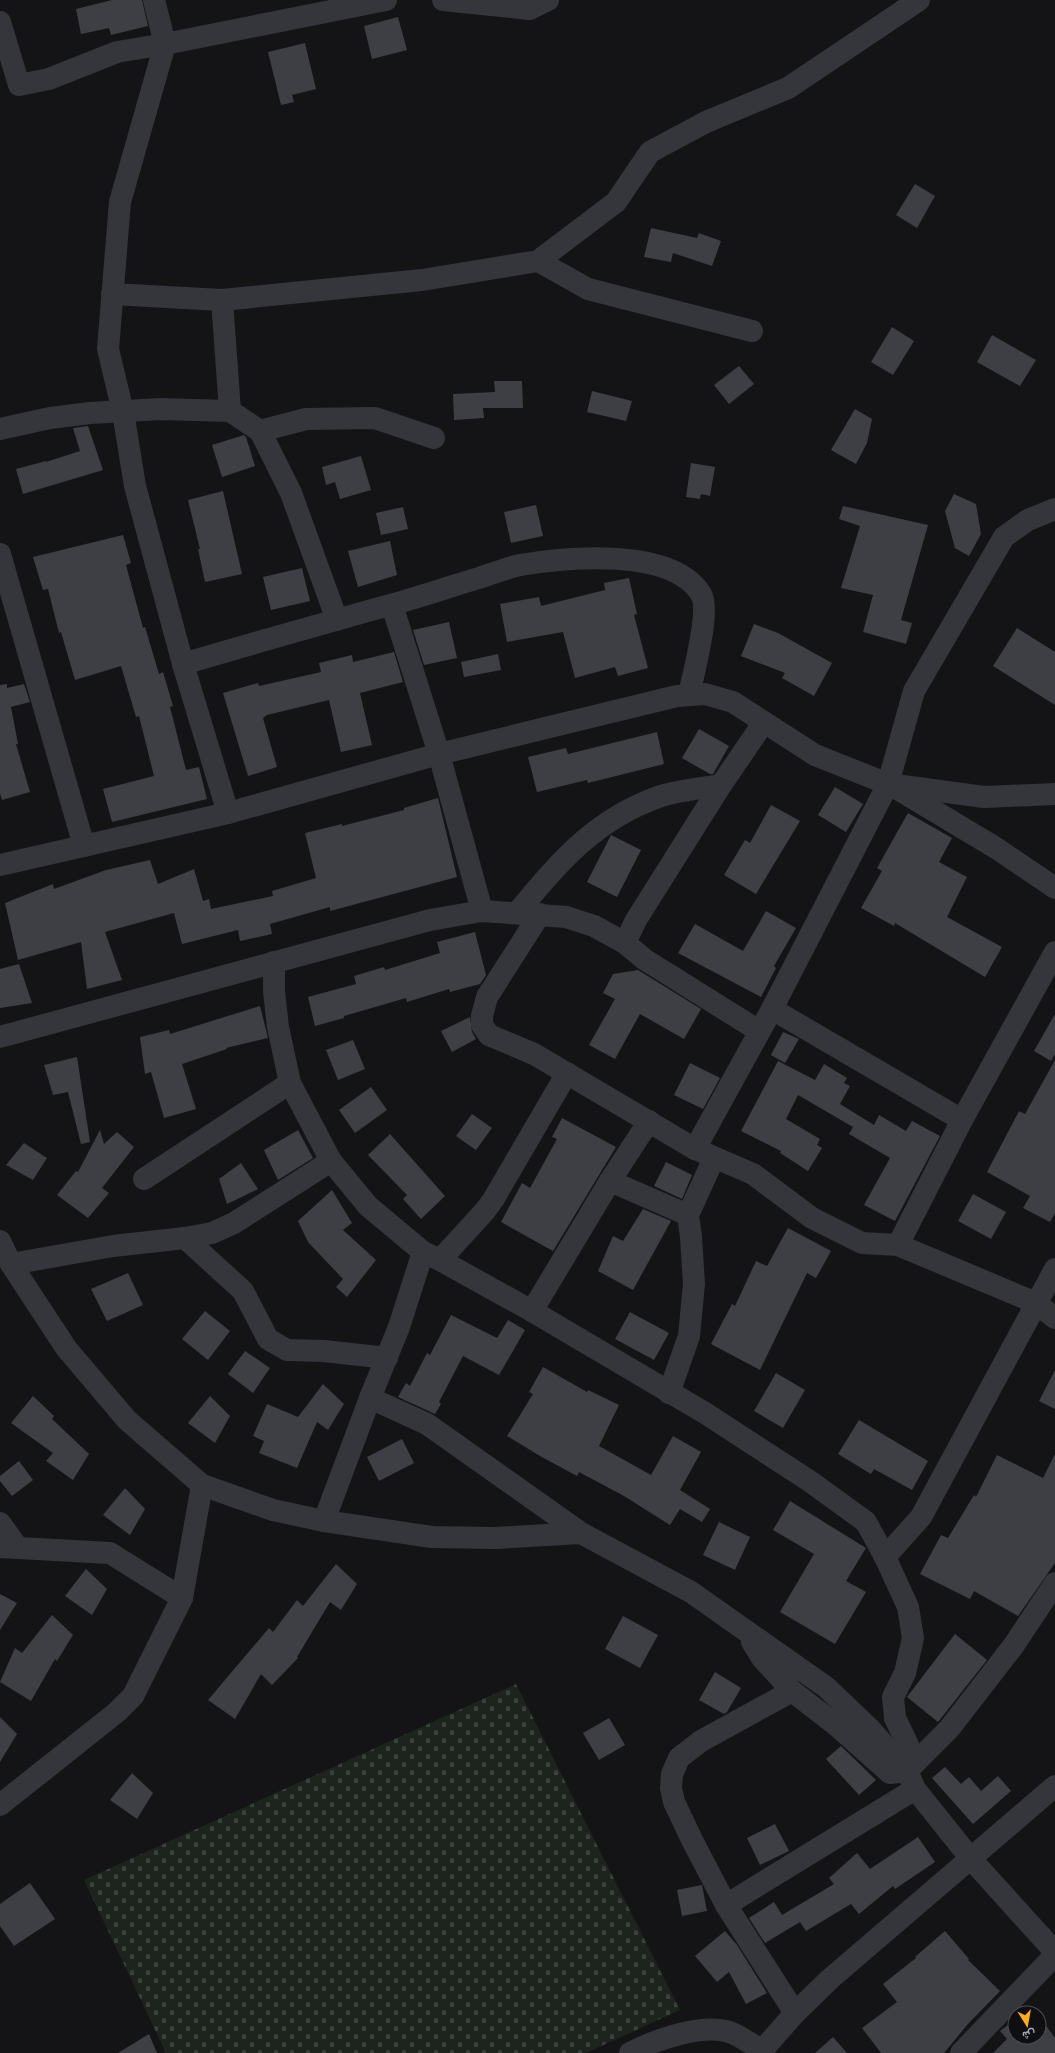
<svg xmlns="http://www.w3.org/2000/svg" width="1055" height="2053" font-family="'Fira Sans',Vazirmatn,sans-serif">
	<defs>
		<pattern id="cemetery-stones" width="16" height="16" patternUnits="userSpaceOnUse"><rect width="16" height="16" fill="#1c241d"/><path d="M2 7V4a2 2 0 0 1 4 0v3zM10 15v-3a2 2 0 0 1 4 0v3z" fill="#3a413c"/></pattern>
	</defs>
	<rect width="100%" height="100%" fill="#141416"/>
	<polygon fill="url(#cemetery-stones)" points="516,1684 680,2010 586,2053 166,2053 84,1880"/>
	<g fill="#3e3f44">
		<polygon points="112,0 142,0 148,26 111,35 109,28 81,34 76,9"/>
		<polygon points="398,17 407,50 372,59 364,26"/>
		<polygon points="305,43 316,89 292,95 294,102 281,105 268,52"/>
		<polygon points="915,184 935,196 917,228 896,215"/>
		<polygon points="651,228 697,238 699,233 721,241 712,266 673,253 671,262 644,257"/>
		<polygon points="892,327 914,341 893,375 871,362"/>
		<polygon points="992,335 1036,360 1020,386 977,362"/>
		<polygon points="739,366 754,384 729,404 714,385"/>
		<polygon points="494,381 522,381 523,408 483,408 484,418 454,420 453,394 495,392"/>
		<polygon points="592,391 632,401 626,421 587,412"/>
		<polygon points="855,409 872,419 867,443 856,464 831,450"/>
		<polygon points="88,426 103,470 23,494 16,469 46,461 46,462 80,451 73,428"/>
		<polygon points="244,435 246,437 255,466 222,477 212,445"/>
		<polygon points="361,456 371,490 340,499 335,482 326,485 322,467"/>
		<polygon points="691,463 715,467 710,496 701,494 700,499 686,497"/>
		<polygon points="223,491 242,574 205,582 198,549 200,549 188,500"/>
		<polygon points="954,494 976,504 981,534 969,556 955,548 945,511"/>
		<polygon points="536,505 543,536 511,543 504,512"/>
		<polygon points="843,506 928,525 901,620 912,623 906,644 863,632 873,595 841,588 860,526 839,519"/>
		<polygon points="403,507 408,529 381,535 376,513"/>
		<polygon points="123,535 131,563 126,565 143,628 145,627 159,674 163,672 173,706 170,707 186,770 199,767 207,799 112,822 103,789 154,776 139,716 136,717 121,666 75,680 61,632 59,633 48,589 43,590 33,557"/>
		<polygon points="390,541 397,575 358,587 348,551"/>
		<polygon points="302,568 310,601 271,610 263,577"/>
		<polygon points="629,578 637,614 634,615 648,668 618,676 615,667 575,678 563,632 507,642 500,604 539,597 541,606 605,590 604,583"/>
		<polygon points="449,622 457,658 424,665 413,630"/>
		<polygon points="754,624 778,633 832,663 814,696 782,678 785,673 741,656"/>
		<polygon points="1017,628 1055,652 1055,705 993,666"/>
		<polygon points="394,652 403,682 360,693 372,745 341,752 329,700 267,715 263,718 277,767 248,776 223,693 258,683 259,686 321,672 319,663 352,655 353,662"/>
		<polygon points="498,654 501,670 464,677 461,662"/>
		<polygon points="7,684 7,688 24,684 30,702 11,707 18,744 16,744 30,792 2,800 0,793 0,685"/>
		<polygon points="699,729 729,746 713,774 710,774 682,758"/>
		<polygon points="657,732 664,764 588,783 587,780 537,792 528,757 566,748 568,754"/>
		<polygon points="835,787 863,804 846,832 818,815"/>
		<polygon points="438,798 457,877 330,911 330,907 270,924 272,934 240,941 238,930 182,944 174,913 105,932 122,980 87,989 81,942 18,960 5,903 53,884 54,889 106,870 150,860 158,884 194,869 203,901 209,899 211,909 273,896 272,891 316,878 305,833 342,824 342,826 404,810 404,808"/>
		<polygon points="771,805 800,821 756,894 724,875 745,840 750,843"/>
		<polygon points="908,813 952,838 939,862 967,877 947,917 1002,947 985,977 895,923 894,926 861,908 882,871 877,868"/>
		<polygon points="611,835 641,850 617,897 587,882"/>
		<polygon points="766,911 796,928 774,966 776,968 761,997 678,953 695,924 743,951"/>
		<polygon points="475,932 486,975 480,984 450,992 449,989 407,1002 406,998 344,1016 344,1018 315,1026 308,997 356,984 354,976 384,967 385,970 440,953 437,942"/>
		<polygon points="19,964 32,1003 0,1008 0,969"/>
		<polygon points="638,970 701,1009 684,1039 640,1014 615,1059 589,1045 615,999 603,993 613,974"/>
		<polygon points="260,1006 268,1038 226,1048 227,1049 182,1064 196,1109 164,1118 151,1072 145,1074 140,1037 169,1030 170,1034"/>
		<polygon points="1055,1014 1055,1054 1051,1061 1034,1051"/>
		<polygon points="470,1017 472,1032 476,1039 452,1052 441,1031"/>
		<polygon points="783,1032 799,1039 785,1063 771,1055"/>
		<polygon points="353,1040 365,1069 338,1080 326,1050"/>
		<polygon points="77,1057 90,1142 81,1144 68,1092 53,1095 44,1065"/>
		<polygon points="1055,1060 1055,1213 1050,1222 1023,1208 1030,1196 987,1172 1019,1111 1025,1114"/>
		<polygon points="778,1061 815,1080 824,1064 847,1078 844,1083 850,1086 840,1104 874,1125 879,1115 906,1131 912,1121 940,1136 895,1221 864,1205 890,1158 849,1134 853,1127 798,1095 786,1119 820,1139 817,1145 822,1148 808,1171 780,1153 781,1151 741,1131"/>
		<polygon points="690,1063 720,1078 703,1109 674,1095"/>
		<polygon points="371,1087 387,1110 355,1133 339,1110"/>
		<polygon points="472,1114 492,1128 476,1150 456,1136"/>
		<polygon points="562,1118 616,1147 553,1251 501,1222 522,1183 530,1188 557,1139 552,1137"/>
		<polygon points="100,1130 104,1144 117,1132 134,1147 102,1188 109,1193 88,1218 57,1195 76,1171 78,1172"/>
		<polygon points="298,1130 313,1158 278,1180 264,1150"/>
		<polygon points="390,1134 445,1196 421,1219 403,1199 407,1195 368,1155"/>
		<polygon points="24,1143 47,1158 33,1180 6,1165"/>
		<polygon points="666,1162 692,1175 682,1199 654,1186"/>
		<polygon points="241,1163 258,1189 227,1204 219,1179"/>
		<polygon points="332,1190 352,1223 343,1230 376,1260 347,1297 336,1287 343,1279 308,1242 298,1221"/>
		<polygon points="973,1194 1006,1212 991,1239 958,1221"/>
		<polygon points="643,1209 671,1221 633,1290 598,1271 613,1236 623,1241"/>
		<polygon points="788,1228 831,1251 816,1278 807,1273 760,1370 711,1344 732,1304 735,1306 756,1261 767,1266"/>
		<polygon points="128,1273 143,1305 107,1321 91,1289"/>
		<polygon points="205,1311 230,1331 208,1360 182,1339"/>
		<polygon points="630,1312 669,1333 654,1360 615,1339"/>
		<polygon points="451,1315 497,1338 508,1320 525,1330 499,1375 463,1356 439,1402 441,1404 435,1414 398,1397 406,1383 410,1386 427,1353 430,1355"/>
		<polygon points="245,1351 270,1368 253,1393 228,1374"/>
		<polygon points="543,1367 587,1392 588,1390 619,1405 599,1446 651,1475 673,1436 701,1452 680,1490 710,1509 702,1522 680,1509 670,1525 624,1496 579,1472 577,1476 540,1456 507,1436 533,1394 529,1392"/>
		<polygon points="1055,1370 1055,1409 1039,1401"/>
		<polygon points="776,1373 805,1390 783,1428 754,1411"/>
		<polygon points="323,1384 344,1404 328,1430 317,1422 297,1468 259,1453 264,1441 253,1436 267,1404 298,1417"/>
		<polygon points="33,1396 54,1416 52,1419 89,1454 73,1480 46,1461 53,1453 11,1423"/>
		<polygon points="210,1396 230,1416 215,1443 188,1423"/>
		<polygon points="859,1420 928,1461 912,1490 874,1469 871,1474 838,1454"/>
		<polygon points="402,1439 414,1463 379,1481 367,1457"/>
		<polygon points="1055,1454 1055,1563 1018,1616 974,1591 970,1599 920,1574 941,1535 948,1538 974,1495 976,1497 997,1455 1043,1478"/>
		<polygon points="19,1461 33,1480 12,1496 0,1481 0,1476"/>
		<polygon points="125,1488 145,1509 130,1535 103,1515"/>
		<polygon points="790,1501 866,1548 846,1581 866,1592 835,1644 780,1612 814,1554 773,1530"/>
		<polygon points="719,1522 750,1537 735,1570 703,1555"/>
		<polygon points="336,1564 357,1584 341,1610 330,1602 297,1657 298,1658 272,1685 261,1674 235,1719 208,1700 269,1628 273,1632 297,1600 303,1606"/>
		<polygon points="86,1569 107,1589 92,1615 65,1596"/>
		<polygon points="0,1594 17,1603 0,1630"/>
		<polygon points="52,1615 73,1635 57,1661 55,1659 31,1701 0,1682 15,1648 22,1653"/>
		<polygon points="623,1616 658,1635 640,1668 605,1649"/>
		<polygon points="955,1634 987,1660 938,1722 907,1697"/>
		<polygon points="715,1672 741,1688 727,1712 724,1714 699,1700"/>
		<polygon points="0,1717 17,1734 0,1762"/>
		<polygon points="609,1718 625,1745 599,1760 583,1733"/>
		<polygon points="841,1746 876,1780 859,1795 826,1759"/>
		<polygon points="945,1767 961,1784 969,1777 981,1791 998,1776 1011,1791 973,1824 932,1778"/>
		<polygon points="132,1773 153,1793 137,1819 110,1800"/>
		<polygon points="775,1824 789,1851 760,1865 747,1838"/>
		<polygon points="918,1837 935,1862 895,1889 893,1886 859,1914 851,1904 806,1931 800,1922 765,1943 749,1918 774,1902 782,1915 834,1884 829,1878 857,1853 870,1869"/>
		<polygon points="30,1883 55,1919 14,1946 0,1926 0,1904"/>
		<polygon points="702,1885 707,1911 682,1916 677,1890"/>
		<polygon points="725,1931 737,1945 767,1993 746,2004 729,1972 717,1982 695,1956"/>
		<polygon points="945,1931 969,1959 968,1960 1000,1991 967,2025 944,2053 881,2053 862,2028 897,2002 883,1984 916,1958 915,1957"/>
		<polygon points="1039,2016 1055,2038 1055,2053 993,2053 1007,2039 1000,2031 1015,2020 1015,2037 1039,2037"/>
		<polygon points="149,2034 157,2053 118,2053"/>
		<polygon points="833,2037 847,2053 815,2053"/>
	</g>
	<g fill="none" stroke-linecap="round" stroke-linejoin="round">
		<g stroke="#35363c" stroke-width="22">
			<polyline points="154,0 165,44 120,202 108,349 123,412 135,486 183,664 228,813"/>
			<polyline points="443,0 530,9 548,0"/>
			<polyline points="0,22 19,85 49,79 117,52 165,44 386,0"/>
			<polyline points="538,261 588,289 752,331"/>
			<polyline points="112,294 222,300 422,280 538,261 616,202 650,152 706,122 788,88 919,0"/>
			<polyline points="222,300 230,411"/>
			<polyline points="0,429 50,418 90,413 160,409 230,411 260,431 291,493 337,620"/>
			<polyline points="260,431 306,419 375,418 434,438"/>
			<polyline points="0,554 84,846"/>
			<polyline points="392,605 439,754 482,911"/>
			<path d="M183 664C250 644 318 625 386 606 417 598 448 587 479 578 492 574 506 568 520 565 566 557 672 547 701 594 711 611 693 674 689 695"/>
			<polyline points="896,788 996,848 1055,888"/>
			<polyline points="0,865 228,813 439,754 677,696 705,694 733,702 815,755 888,784 984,797 1055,794"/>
			<path d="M517 913C559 861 597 818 661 796 680 790 702 788 721 785"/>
			<polyline points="540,914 487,997 482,1016 482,1025 489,1035 534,1054 695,1149 753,1174 812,1218 862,1243 898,1245 1036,1303 1055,1318"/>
			<polyline points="274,962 274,991 278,1027 290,1083 331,1161 368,1206 423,1252 440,1260 532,1311 705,1413 811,1482 866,1522 885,1557 908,1607 913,1638 905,1673 893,1697 895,1718 908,1745 907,1771 915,1789 971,1859 1055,1952"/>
			<polyline points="772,1009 962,1120"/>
			<polyline points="759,1031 644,959 625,943 636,920 721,785 764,722"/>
			<polyline points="0,1037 430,920 482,911 566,917 594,926 625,943"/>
			<polyline points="695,1149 772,1009 888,784 914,691 1004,537 1028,520 1055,509"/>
			<polyline points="144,1179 290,1083"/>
			<polyline points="610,1181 688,1215"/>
			<polyline points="185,1238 243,1291 268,1339 287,1350 324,1351 387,1358"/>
			<polyline points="0,1241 11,1264 66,1348 127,1420 202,1485 273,1510 324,1521 432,1537 495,1538 581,1533"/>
			<polyline points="898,1245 962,1120 1055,952"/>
			<polyline points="440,1260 484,1212 493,1200 567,1073"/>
			<polyline points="11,1264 113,1246 185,1238 212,1233 234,1223 331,1161"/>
			<polyline points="532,1311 610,1181 649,1121"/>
			<polyline points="669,1393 689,1336 694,1284 691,1237 688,1215 714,1158"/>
			<polyline points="370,1398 427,1424 581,1533 691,1592 742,1628 826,1687 870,1729 907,1771"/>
			<polyline points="324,1521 370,1398 399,1327 423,1252"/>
			<polyline points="0,1523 18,1548"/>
			<polyline points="0,1547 110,1553 182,1598"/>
			<polyline points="885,1557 921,1517 1055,1269"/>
			<polyline points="752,1642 762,1658 792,1691 836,1725 890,1773 907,1771 949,1729 1014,1645 1055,1583"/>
			<polyline points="792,1691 701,1741 679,1758 672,1774 671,1788 674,1802 692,1840 726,1905 795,2013"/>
			<polyline points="0,1805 117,1712 133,1696 182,1598 202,1485"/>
			<polyline points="726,1905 915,1789"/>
			<path d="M630 2053C655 2040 704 2022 732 2033 742 2037 752 2045 762 2050"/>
			<polyline points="760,2053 795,2013 830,1979 1055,1786"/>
			<polyline points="961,2053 1055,1955"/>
		</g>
	</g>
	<g transform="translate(1027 2025) rotate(169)"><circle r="19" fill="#0f0f11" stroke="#4b4d54"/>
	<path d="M0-3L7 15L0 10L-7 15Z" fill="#ffac23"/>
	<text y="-6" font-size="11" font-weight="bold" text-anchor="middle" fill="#a5abb8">ش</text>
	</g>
</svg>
